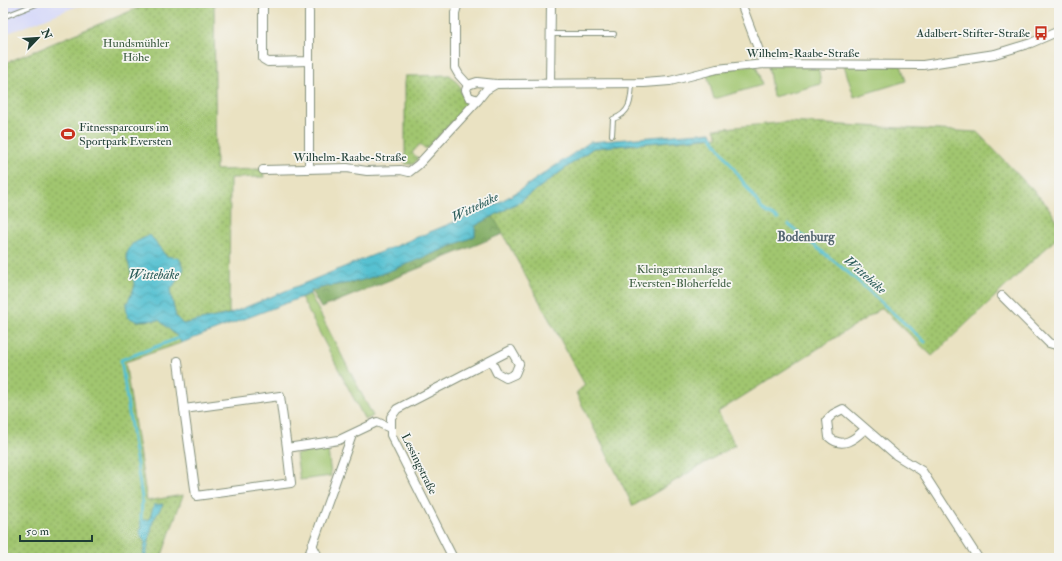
<svg xmlns="http://www.w3.org/2000/svg" width="1062" height="561" font-family="'IM FELL Double Pica',serif">
	<defs>
		<pattern id="forest-crowns" width="20" height="18" patternUnits="userSpaceOnUse"><rect width="20" height="18" fill="#80ab62"/><path d="M2 6a3 3 0 1 1 6 0M12 15a3 3 0 1 1 6 0" fill="none" stroke="#688c52"/></pattern>
		<pattern id="park-dots" width="8" height="8" patternUnits="userSpaceOnUse"><rect width="8" height="8" fill="#a1c670"/><path d="M2 2h.1M6 6h.1" fill="none" stroke="#83a25d" stroke-width="1.8" stroke-linecap="round"/></pattern>
		<pattern id="water-waves" width="16" height="10" patternUnits="userSpaceOnUse"><rect width="16" height="10" fill="#56c1d1"/><path d="M0 5q4-4 8 0t8 0" fill="none" stroke="#479eaa"/></pattern>
	</defs>
	<rect width="100%" height="100%" fill="#f6f6f2"/>
	<filter id="ink" filterUnits="userSpaceOnUse"><feTurbulence type="fractalNoise" baseFrequency=".025" numOctaves="2"/><feDisplacementMap in="SourceGraphic" scale="8" xChannelSelector="R" yChannelSelector="G"/><feConvolveMatrix kernelMatrix="1 2 1 2 8 2 1 2 1" color-interpolation-filters="sRGB"/></filter>
	<filter id="wash" filterUnits="userSpaceOnUse"><feTurbulence type="fractalNoise" baseFrequency=".012" numOctaves="4" result="noise"/><feDisplacementMap in="SourceGraphic" scale="16" xChannelSelector="R" yChannelSelector="G"/><feGaussianBlur stdDeviation="0.9" result="paint"/><feColorMatrix in="noise" values="0 0 0 0 0 0 0 0 0 0 0 0 0 0 0 0 0 1.4 0 .05"/><feComposite in="paint" operator="in"/></filter>
	<g filter="url(#wash)">
		<rect width="100%" height="100%" fill="#eae2c2"/>
		<polygon fill="#d5d8f9" points="3,3 85,3 3,35"/>
		<g fill="#a1c670" stroke="#608252">
			<polygon points="768,64 818,65 821,84 773,97"/>
			<polygon points="756,65 762,85 714,99 706,71"/>
			<polygon points="844,65 901,65 906,81 854,97"/>
			<polygon points="310,294 373,416 365,420 301,297"/>
			<polygon points="328,450 331,476 300,480 296,454"/>
		</g>
		<path fill="url(#forest-crowns)" stroke="#50744b" d="M493 216 505 233 321 308 311 291C329 284 347 285 365 279 403 267 439 251 475 236V226Z"/>
		<g fill="url(#park-dots)" stroke="#608252">
			<polygon points="150,3 214,3 216,170 263,169 264,177 230,178 229,314 183,324 176,317 170,291 184,269 126,255 135,286 126,306 136,321 159,320 179,338 181,343 125,362 147,501 183,495 161,558 3,558 3,64"/>
			<polygon points="450,75 460,86 461,94 467,100 466,108 426,149 420,144 412,153 418,158 414,164 406,164 403,158 405,157 405,76"/>
			<polygon points="787,122 977,132 1047,205 1059,224 1059,236 932,356 882,308 718,412 735,445 633,506 576,393 585,385 493,216 521,201 593,148 718,137 714,129"/>
		</g>
		<g fill="url(#water-waves)" stroke="#3a7f82">
			<path d="M711 132 713 137 593 148 521 201 475 226V236C439 251 403 267 366 279 348 285 329 284 311 291L310 294 181 343 179 338 159 320 136 321 128 317 126 306 135 286 126 255 132 244 150 235 166 256 179 258 184 269 170 291 176 317 183 324 229 314 491 207 517 192 590 142Z"/>
			<polygon points="163,504 153,521 146,556 143,555 145,542 140,534 141,520 149,520 154,505"/>
		</g>
		<g fill="none" stroke-linecap="round" stroke-linejoin="round">
			<g stroke="#56c1d1" stroke-width="3">
				<polyline points="711,136 762,209 778,219"/>
				<polyline points="789,225 850,274 925,342"/>
				<polyline points="141,520 142,498 121,360 179,338"/>
			</g>
		</g>
	</g>
	<g filter="url(#ink)">
		<g fill="none" stroke-linecap="round" stroke-linejoin="round">
			<defs>
				<g id="lane">
					<polyline points="3,17 39,3"/>
					<polyline points="552,34 614,34"/>
					<path d="M612 135 613 119C631 113 631 100 632 83"/>
				</g>
				<g id="street">
					<polyline points="263,3 263,59 268,62 309,61 309,12"/>
					<polyline points="458,3 455,13 455,68 459,75 468,85"/>
					<polyline points="741,3 764,64"/>
					<polyline points="309,61 309,168"/>
					<polyline points="496,84 486,90 478,100 469,97 466,90 468,85 477,82 496,84 644,83 670,81 717,69 764,64 923,65 995,54 1031,43 1059,31"/>
					<polyline points="550,84 551,3"/>
					<polyline points="263,170 347,168 367,171 401,170 409,172 418,165 478,100"/>
					<polyline points="1002,296 1049,343 1059,346"/>
					<polyline points="178,361 184,409"/>
					<path d="M865 429C854 440 842 449 829 437L827 420 833 414 843 409 896 455 922 471 978 558"/>
					<polyline points="287,448 291,483 196,496 184,409 280,396 287,448 339,440 377,422 390,428"/>
					<polyline points="312,545 319,558"/>
					<polyline points="308,558 352,435"/>
					<polyline points="453,558 391,435 391,417 397,409 511,350 519,364 515,374 506,378 497,373 491,361"/>
				</g>
			</defs>
			<use href="#lane" stroke="#84907b" stroke-width="6"/>
			<use href="#street" stroke="#84907b" stroke-width="10"/>
			<use href="#lane" stroke="#fff" stroke-width="4"/>
			<use href="#street" stroke="#fff" stroke-width="8"/>
		</g>
	</g>
	<defs>
		<symbol id="bus-bare" viewBox="-9 -9 18 18"><path d="M-5-6H5V4H4V6H2V4H-2V6H-4V4H-5ZM-3.5-4V0h7V-4ZM-3.5 1.2v1.5H-2V1.2ZM2 1.2v1.5H3.5V1.2Z" fill="#c8321e" stroke="#f6f6f2" stroke-width="2.5" paint-order="stroke"/></symbol>
		<symbol id="stadium-bare" viewBox="-9 -9 18 18"><path d="M0-5a6.5 5 0 1 0 0 10a6.5 5 0 1 0 0-10ZM-3.5-1.8h7v3.6h-7Z" fill="#c8321e" stroke="#f6f6f2" stroke-width="2.5" paint-order="stroke"/></symbol>
	</defs>
	<g fill-rule="evenodd">
		<use href="#bus-bare" x="1031" y="23" width="20" height="20"/>
		<use href="#stadium-bare" x="58" y="124" width="20" height="20"/>
	</g>
	<g text-anchor="middle" dominant-baseline="central" stroke-width="3.5" stroke-linejoin="round" paint-order="stroke">
		<g font-size="12" fill="#1f3d34" stroke="#f6f6f2" text-anchor="end">
			<text x="1030" y="33">Adalbert-Stifter-Straße</text>
			<text x="79" y="127" text-anchor="start">Fitnessparcours im<tspan x="79" dy="14">Sportpark Eversten</tspan></text>
		</g>
		<g font-size="12" fill="#405f43" stroke="#f6f6f2">
			<text x="136" y="43">Hundsmühler<tspan x="136" dy="14">Höhe</tspan></text>
			<text x="680" y="269">Kleingartenanlage<tspan x="680" dy="14">Eversten-Bloherfelde</tspan></text>
		</g>
		<g font-size="12" fill="#1f3d34" stroke="#f6f6f2">
			<text x="803" y="53">Wilhelm-Raabe-Straße</text>
			<text x="350" y="157">Wilhelm-Raabe-Straße</text>
			<text transform="translate(419 464) rotate(64)">Lessingstraße</text>
		</g>
		<g font-size="13" font-style="italic" fill="#2d5e5b" stroke="#f6f6f2">
			<text transform="translate(475 207) rotate(-26)">Wittebäke</text>
			<text x="154" y="275">Wittebäke</text>
			<text transform="translate(865 275) rotate(41)">Wittebäke</text>
		</g>
		<g font-size="13" font-weight="bold" fill="#576872" stroke="#f6f6f2">
			<text x="806" y="237">Bodenburg</text>
		</g>
	</g>
	<rect width="1062" height="561" fill="none" stroke="#f6f6f2" stroke-width="16"/>
	<g transform="translate(38 38) rotate(65)" stroke="#f6f6f2" stroke-width="3" paint-order="stroke">
	<path d="M0-3L7 15L0 10L-7 15Z" fill="#1f3d34"/>
	<text y="-6" font-size="11" font-weight="bold" text-anchor="middle" fill="#1f3d34">N</text>
	</g>
	<path d="M20 535v6h72v-6" fill="none" stroke="#1f3d34" stroke-width="2"/>
	<text x="26" y="535" font-size="12" fill="#1f3d34" stroke="#f6f6f2" stroke-width="3" paint-order="stroke">50 m</text>
</svg>
